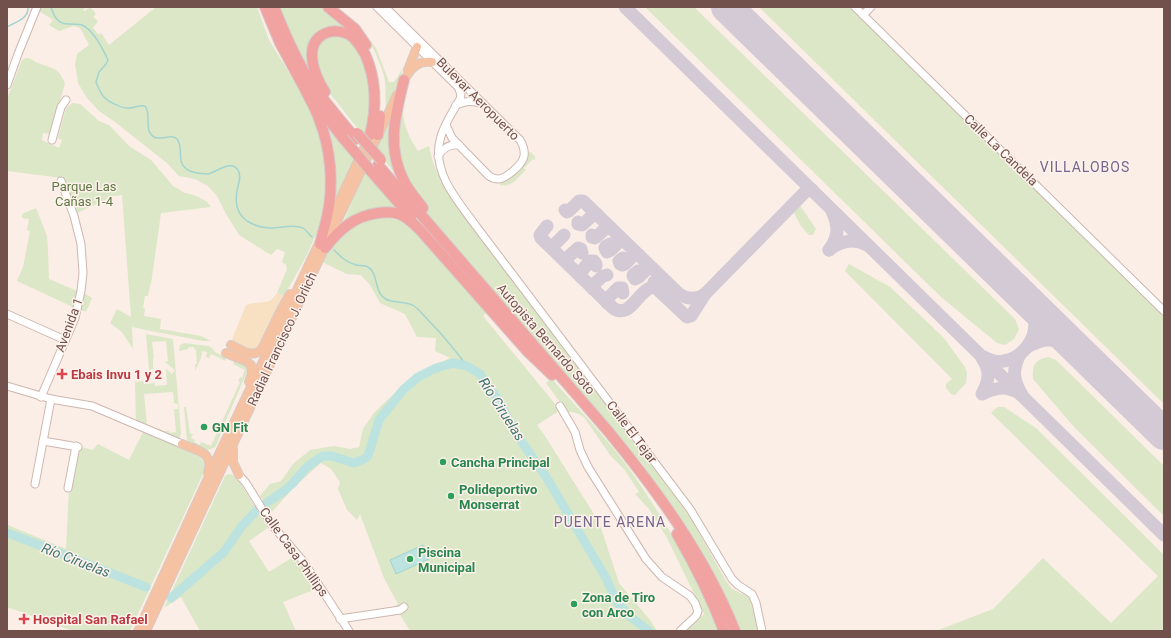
<svg xmlns="http://www.w3.org/2000/svg" width="1171" height="638" font-family="Roboto,sans-serif">
	<rect width="100%" height="100%" fill="#fbeee6"/>
	<g fill="#dbe7c6">
		<polygon points="41,7 86,7 83,10 85,11 90,7 96,14 93,17 98,21 93,28 99,35 101,33 109,45 156,7 257,7 269,40 307,102 321,135 324,158 325,186 321,223 306,257 284,296 277,293 287,269 286,265 282,262 285,252 277,249 271,255 239,235 226,214 217,196 208,186 195,179 179,176 167,163 115,122 99,111 87,98 78,83 75,64 77,54 89,45 80,28 74,26 59,31 49,25 53,20 39,11"/>
		<path d="M279 7H324L344 24 343 27 341 28 318 34 314 77C299 55 289 31 279 7Z"/>
		<polygon points="645,7 694,7 1015,319 1019,329 1014,339 1005,345 997,343 941,297"/>
		<polygon points="759,7 849,7 1164,316 1164,404"/>
		<polygon points="336,34 350,40 362,56 373,95 366,139 321,82 316,58 319,42 323,38"/>
		<path d="M365 34 376 48 389 82H394L404 67 388 108 386 107C385 98 386 89 385 81 382 65 374 49 365 34Z"/>
		<path d="M26 58C31 58 33 61 38 63 53 69 59 67 65 84L50 134 43 133 42 140 59 148 62 140 58 138 66 108 73 103 80 104 99 121 109 125 129 146 151 160 173 186 185 193 194 195 202 199 207 202 211 207 161 213 151 284 150 285 148 296H145L143 308 145 309 144 316 161 319 160 329 201 336 211 341H203L146 330 132 327 133 349 122 332 110 323 117 309 131 317 122 195 106 197 107 199 77 213 62 178 7 171V99L22 60Z"/>
		<polygon points="396,102 399,178 376,150"/>
		<path d="M398 110 403 111C403 125 410 139 418 151L429 146C432 164 439 177 448 193L680 502 692 520 726 581 732 589 749 597 751 602 758 631H739L680 519 640 461 423 210 398 159Z"/>
		<path d="M327 124 355 158 333 206C337 178 337 151 327 124Z"/>
		<path d="M529 152H530L535 156V160L533 159 524 168 526 170C518 177 512 188 500 185V184C509 179 520 171 525 161 527 158 527 155 529 152Z"/>
		<polygon points="365,170 401,211 356,215 344,221"/>
		<polygon points="799,204 816,229 813,235 809,235 801,226 793,211"/>
		<polygon points="36,208 47,236 48,250 49,279 77,291 73,307 17,281 23,267 30,231 27,230 29,219 22,218 22,214"/>
		<polygon points="382,217 399,220 411,226 488,311 483,316 560,410 537,425 543,433 599,522 619,583 650,620 657,631 410,631 395,606 398,604 384,578 360,514 357,520 347,510 338,489 340,482 331,469 321,463 295,486 272,512 260,496 270,484 281,481 293,464 310,450 334,446 350,449 359,447 363,429 374,413 411,377 450,358 435,351 436,338 417,337 405,314 380,303 370,285 361,275 347,274 322,262 331,245 350,225 364,220"/>
		<polygon points="849,264 890,287 943,337 965,367 967,373 966,383 955,395 951,394 946,388 946,384 952,379 845,271"/>
		<polygon points="84,293 92,298 86,312 79,309"/>
		<polygon points="146,334 173,339 181,433 179,441 157,431 157,428 164,431 169,431 169,433 176,432 174,409 178,409 178,404 174,403 173,392 144,394 147,425 136,422 135,382 143,381 144,384 155,383 155,386 167,385 166,369 172,374 175,370 165,362 168,361 166,341 152,342 154,358 153,358 153,369 149,370"/>
		<polygon points="184,343 209,346 213,349 215,352 225,357 226,361 211,354 209,358 206,357 207,352 202,351 201,358 195,371 195,364 197,364 196,350 194,349 194,347 189,347 188,349 179,351 180,345"/>
		<path d="M1048 357 1056 360 1164 466V516L1074 427 1033 379C1032 366 1034 360 1048 357Z"/>
		<path d="M234 360C240 362 248 365 247 372L224 425 217 444 214 448 207 450 187 442 184 407H186L190 433 193 434 191 438 195 440 194 442 200 445 201 442 211 446 240 382 238 381 240 377 242 378 245 370 233 364Z"/>
		<path d="M551 378C581 412 614 445 639 483 662 517 683 552 700 589 707 602 712 617 718 631H685L704 614 666 536 649 509 635 494 639 492 624 469 610 455 584 417C578 413 574 412 567 412L546 383Z"/>
		<polygon points="998,407 1004,407 1036,428 1164,555 1164,631 936,631 993,609 1043,558 1111,623 1158,576 991,413 994,410"/>
		<path d="M143 432 194 454C204 460 206 462 203 474L130 631H73L7 607 8 525 66 549 69 488 77 449 81 450V447L93 450 98 444 129 460Z"/>
		<polygon points="228,474 233,475 240,483 268,528 249,541 269,572 293,557 301,565 316,589 283,602 296,631 200,631 181,597 164,608 225,476"/>
	</g>
	<path fill="#f8e0c3" d="M277 293 284 296 257 349C248 353 241 347 233 343L232 341 233 337 246 305C258 300 269 307 277 293Z"/>
	<polygon fill="#bce3df" stroke="#a3d4d0" points="423,545 429,559 396,574 390,560"/>
	<g fill="none" stroke-linecap="round" stroke-linejoin="round">
		<g stroke="#a3d4d0" stroke-width="1.5">
			<path d="M51 7C54 17 58 24 69 24 74 24 78 24 82 25 93 30 103 49 108 60L106 64 99 72 96 82C101 95 104 100 117 105 120 107 126 108 129 108 136 108 138 105 145 106 152 114 143 130 154 137 161 141 172 133 177 139 185 149 174 164 190 171 195 173 202 174 208 174 217 172 231 159 238 170 242 177 238 184 237 191 235 202 237 214 247 221 258 228 270 229 282 227 289 226 296 225 303 228 306 230 309 234 312 237"/>
			<path d="M7 27C15 22 29 19 28 7"/>
			<path d="M334 250C340 256 347 263 356 265 360 266 365 265 368 267 378 273 374 287 382 296 390 305 405 300 414 306 420 310 424 316 429 321 443 335 455 350 467 366"/>
		</g>
		<g stroke="#bce3df" stroke-width="9">
			<polyline points="7,533 16,536 146,587"/>
			<polyline points="171,598 224,552 242,526 258,509 284,491 293,483 305,469 315,461 323,456 332,456 354,463 362,460 368,456 379,420 403,390 418,377 436,368 453,363 467,366 480,374 497,398 517,435 548,480 606,578 616,601 628,615 649,631"/>
		</g>
		<g stroke="#d4cad5" stroke-width="13">
			<polyline points="625,7 1164,535"/>
			<path d="M565 210 567 212 569 211 579 201H583L679 294C686 299 698 300 705 294L807 190H812"/>
			<polyline points="578,222 578,224 582,225 593,215 597,214"/>
			<path d="M547 226 540 235 541 238 613 308C636 323 638 272 673 289"/>
			<polyline points="592,235 592,237 595,238 606,228 610,227"/>
			<polyline points="610,244 606,246 605,248 607,252 611,250 620,241 624,241"/>
			<polyline points="553,249 553,246 564,235"/>
			<path d="M829 250C839 237 839 226 832 211"/>
			<path d="M829 250C840 241 854 238 867 245"/>
			<polyline points="623,258 619,261 620,264 622,265 625,264 634,255 639,255"/>
			<polyline points="567,263 567,258 578,248 581,249 582,253"/>
			<polyline points="638,271 633,275 633,276 635,279 639,277 648,268 652,268"/>
			<polyline points="581,277 580,273 590,261 594,261 596,264 596,266"/>
			<polyline points="654,282 655,287 687,317 691,316 705,294"/>
			<polyline points="593,289 593,285 603,276 607,275"/>
			<polyline points="607,303 608,298 618,288 622,288 623,293"/>
			<path d="M1026 348C1043 337 1053 339 1071 344"/>
			<path d="M984 357C990 360 997 363 1004 361 1022 358 1035 341 1035 323 1034 316 1031 309 1029 302"/>
			<path d="M982 358C991 371 989 381 982 394 997 387 1007 385 1022 395 1013 380 1012 370 1020 354"/>
		</g>
		<polyline stroke="#d4cad5" stroke-width="32" points="727,7 1164,434"/>
		<defs>
			<g id="minor">
				<path d="M377 7 458 87C460 91 462 94 460 99 453 112 443 125 440 140 432 173 458 201 476 226L690 509 732 579 738 585 752 594 756 603 762 631"/>
				<path d="M385 7 520 140C523 145 525 150 524 156 523 164 506 179 498 179 495 179 492 178 489 176L452 138 446 125"/>
				<polyline points="855,7 1164,311"/>
				<polyline points="863,15 871,7"/>
				<polyline points="7,85 18,54 37,7"/>
				<path d="M456 105C466 101 473 100 482 104"/>
				<polyline points="52,140 61,107 66,100"/>
				<path d="M438 156C443 148 449 144 459 145"/>
				<polyline points="7,314 65,340"/>
				<polyline points="7,386 51,399 92,406 182,444"/>
				<polyline points="41,397 75,318 81,291 83,273 81,244 74,216 61,181"/>
				<polyline points="560,406 575,432 580,450 588,467 646,559 662,577 690,596 695,603 698,611 696,616 680,631"/>
				<polyline points="43,441 78,447"/>
				<polyline points="239,475 246,483 272,525 303,561 349,631"/>
				<polyline points="35,484 51,399"/>
				<polyline points="68,488 76,446"/>
				<polyline points="340,619 400,610 404,607"/>
			</g>
			<g id="major">
				<polyline points="408,70 417,47"/>
				<path d="M402 84C409 71 416 60 432 62"/>
				<polyline points="328,225 368,140"/>
				<path d="M231 345C241 350 253 359 262 349L281 310 290 294"/>
				<polyline points="226,353 246,361 251,365 252,373 249,382"/>
				<path d="M182 444C198 451 214 452 208 473"/>
				<polyline points="233,449 233,462 239,475"/>
				<polyline points="138,631 220,452 321,239"/>
				<polyline points="146,631 331,234 397,95"/>
			</g>
			<g id="highway">
				<polyline points="265,7 280,43 306,91 343,138"/>
				<path d="M274 7C284 32 296 60 311 83 325 102 340 120 356 139"/>
				<polyline points="328,7 355,29 366,45"/>
				<path d="M404 80C395 116 386 148 405 183 410 192 417 200 423 208"/>
				<path d="M306 91C310 100 316 109 319 119 331 149 334 185 327 217 325 226 322 235 320 244"/>
				<path d="M325 92C315 76 301 44 326 33 333 30 343 31 350 35 356 39 361 47 365 54 377 81 377 107 370 135"/>
				<polyline points="378,135 380,116"/>
				<path d="M378 165 608 431C658 492 705 556 735 631"/>
				<polyline points="370,170 411,217"/>
				<path d="M325 248C339 230 354 216 378 213 384 212 393 212 399 214 408 217 415 225 421 231L528 352 552 375"/>
				<path d="M677 534C695 565 711 597 724 631"/>
			</g>
		</defs>
		<use href="#minor" stroke="#ceb6b0" stroke-width="9"/>
		<use href="#major" stroke="#d5cbca" stroke-width="10"/>
		<use href="#highway" stroke="#d5cbca" stroke-width="12"/>
		<use href="#minor" stroke="#fff" stroke-width="7"/>
		<use href="#major" stroke="#f5c3a3" stroke-width="8"/>
		<use href="#highway" stroke="#f1a3a1" stroke-width="10"/>
		<defs>
			<g id="highway-bridge">
				<polyline points="357,133 381,160"/>
				<polyline points="343,138 370,170"/>
			</g>
		</defs>
		<use href="#highway-bridge" stroke="#d5cbca" stroke-width="12" stroke-linecap="butt"/>
		<use href="#highway-bridge" stroke="#f1a3a1" stroke-width="10"/>
	</g>
	<g fill="#e0444e" stroke="#fef3ec" stroke-width="1.5">
		<path d="M60 368h4v4h4v4h-4v4h-4v-4h-4v-4h4z"/>
		<path d="M22 613h4v4h4v4h-4v4h-4v-4h-4v-4h4z"/>
	</g>
	<g fill="#2e9e5b" stroke="#fef3ec" stroke-width="1.5">
		<circle cx="204" cy="427" r="4"/>
		<circle cx="443" cy="462" r="4"/>
		<circle cx="451" cy="496" r="4"/>
		<circle cx="410" cy="559" r="4"/>
		<circle cx="574" cy="604" r="4"/>
	</g>
	<g text-anchor="middle" dominant-baseline="central" stroke-width="3" stroke-linejoin="round" paint-order="stroke">
		<g font-size="13" fill="#72514d" stroke="#fef3ec">
			<text transform="translate(478 99) rotate(45)">Bulevar Aeropuerto</text>
			<text transform="translate(1001 150) rotate(44)">Calle La Candela</text>
			<text transform="translate(69 325) rotate(-70)">Avenida 1</text>
			<text transform="translate(282 339) rotate(-65)">Radial Francisco J. Orlich</text>
			<text transform="translate(546 339) rotate(49)">Autopista Bernardo Soto</text>
			<text transform="translate(632 432) rotate(53)">Calle El Tejar</text>
			<text transform="translate(294 552) rotate(54)">Calle Casa Phillips</text>
		</g>
		<g font-size="13" fill="#607845" stroke="#fef3ec">
			<text x="84" y="186">Parque Las<tspan x="84" dy="15">Cañas 1-4</tspan></text>
		</g>
		<g font-size="13" font-weight="bold" fill="#be3a42" stroke="#fef3ec" text-anchor="start">
			<text x="71" y="374">Ebais Invu 1 y 2</text>
			<text x="33" y="619">Hospital San Rafael</text>
		</g>
		<g font-size="13" font-weight="bold" fill="#27864d" stroke="#fef3ec" text-anchor="start">
			<text x="212" y="427">GN Fit</text>
			<text x="451" y="462">Cancha Principal</text>
			<text x="459" y="489">Polideportivo<tspan x="459" dy="15">Monserrat</tspan></text>
			<text x="418" y="552">Piscina<tspan x="418" dy="15">Municipal</tspan></text>
			<text x="582" y="597">Zona de Tiro<tspan x="582" dy="15">con Arco</tspan></text>
		</g>
		<g font-size="14" letter-spacing="1" fill="#77658e" stroke="#fef3ec">
			<text x="1085" y="167">VILLALOBOS</text>
			<text x="610" y="522">PUENTE ARENA</text>
		</g>
		<g font-size="14" font-style="italic" fill="#427672" stroke="#fef3ec">
			<text transform="translate(502 409) rotate(57)">Río Ciruelas</text>
			<text transform="translate(76 560) rotate(21)">Río Ciruelas</text>
		</g>
	</g>
	<rect width="1171" height="638" fill="none" stroke="#72514d" stroke-width="16"/>
</svg>
